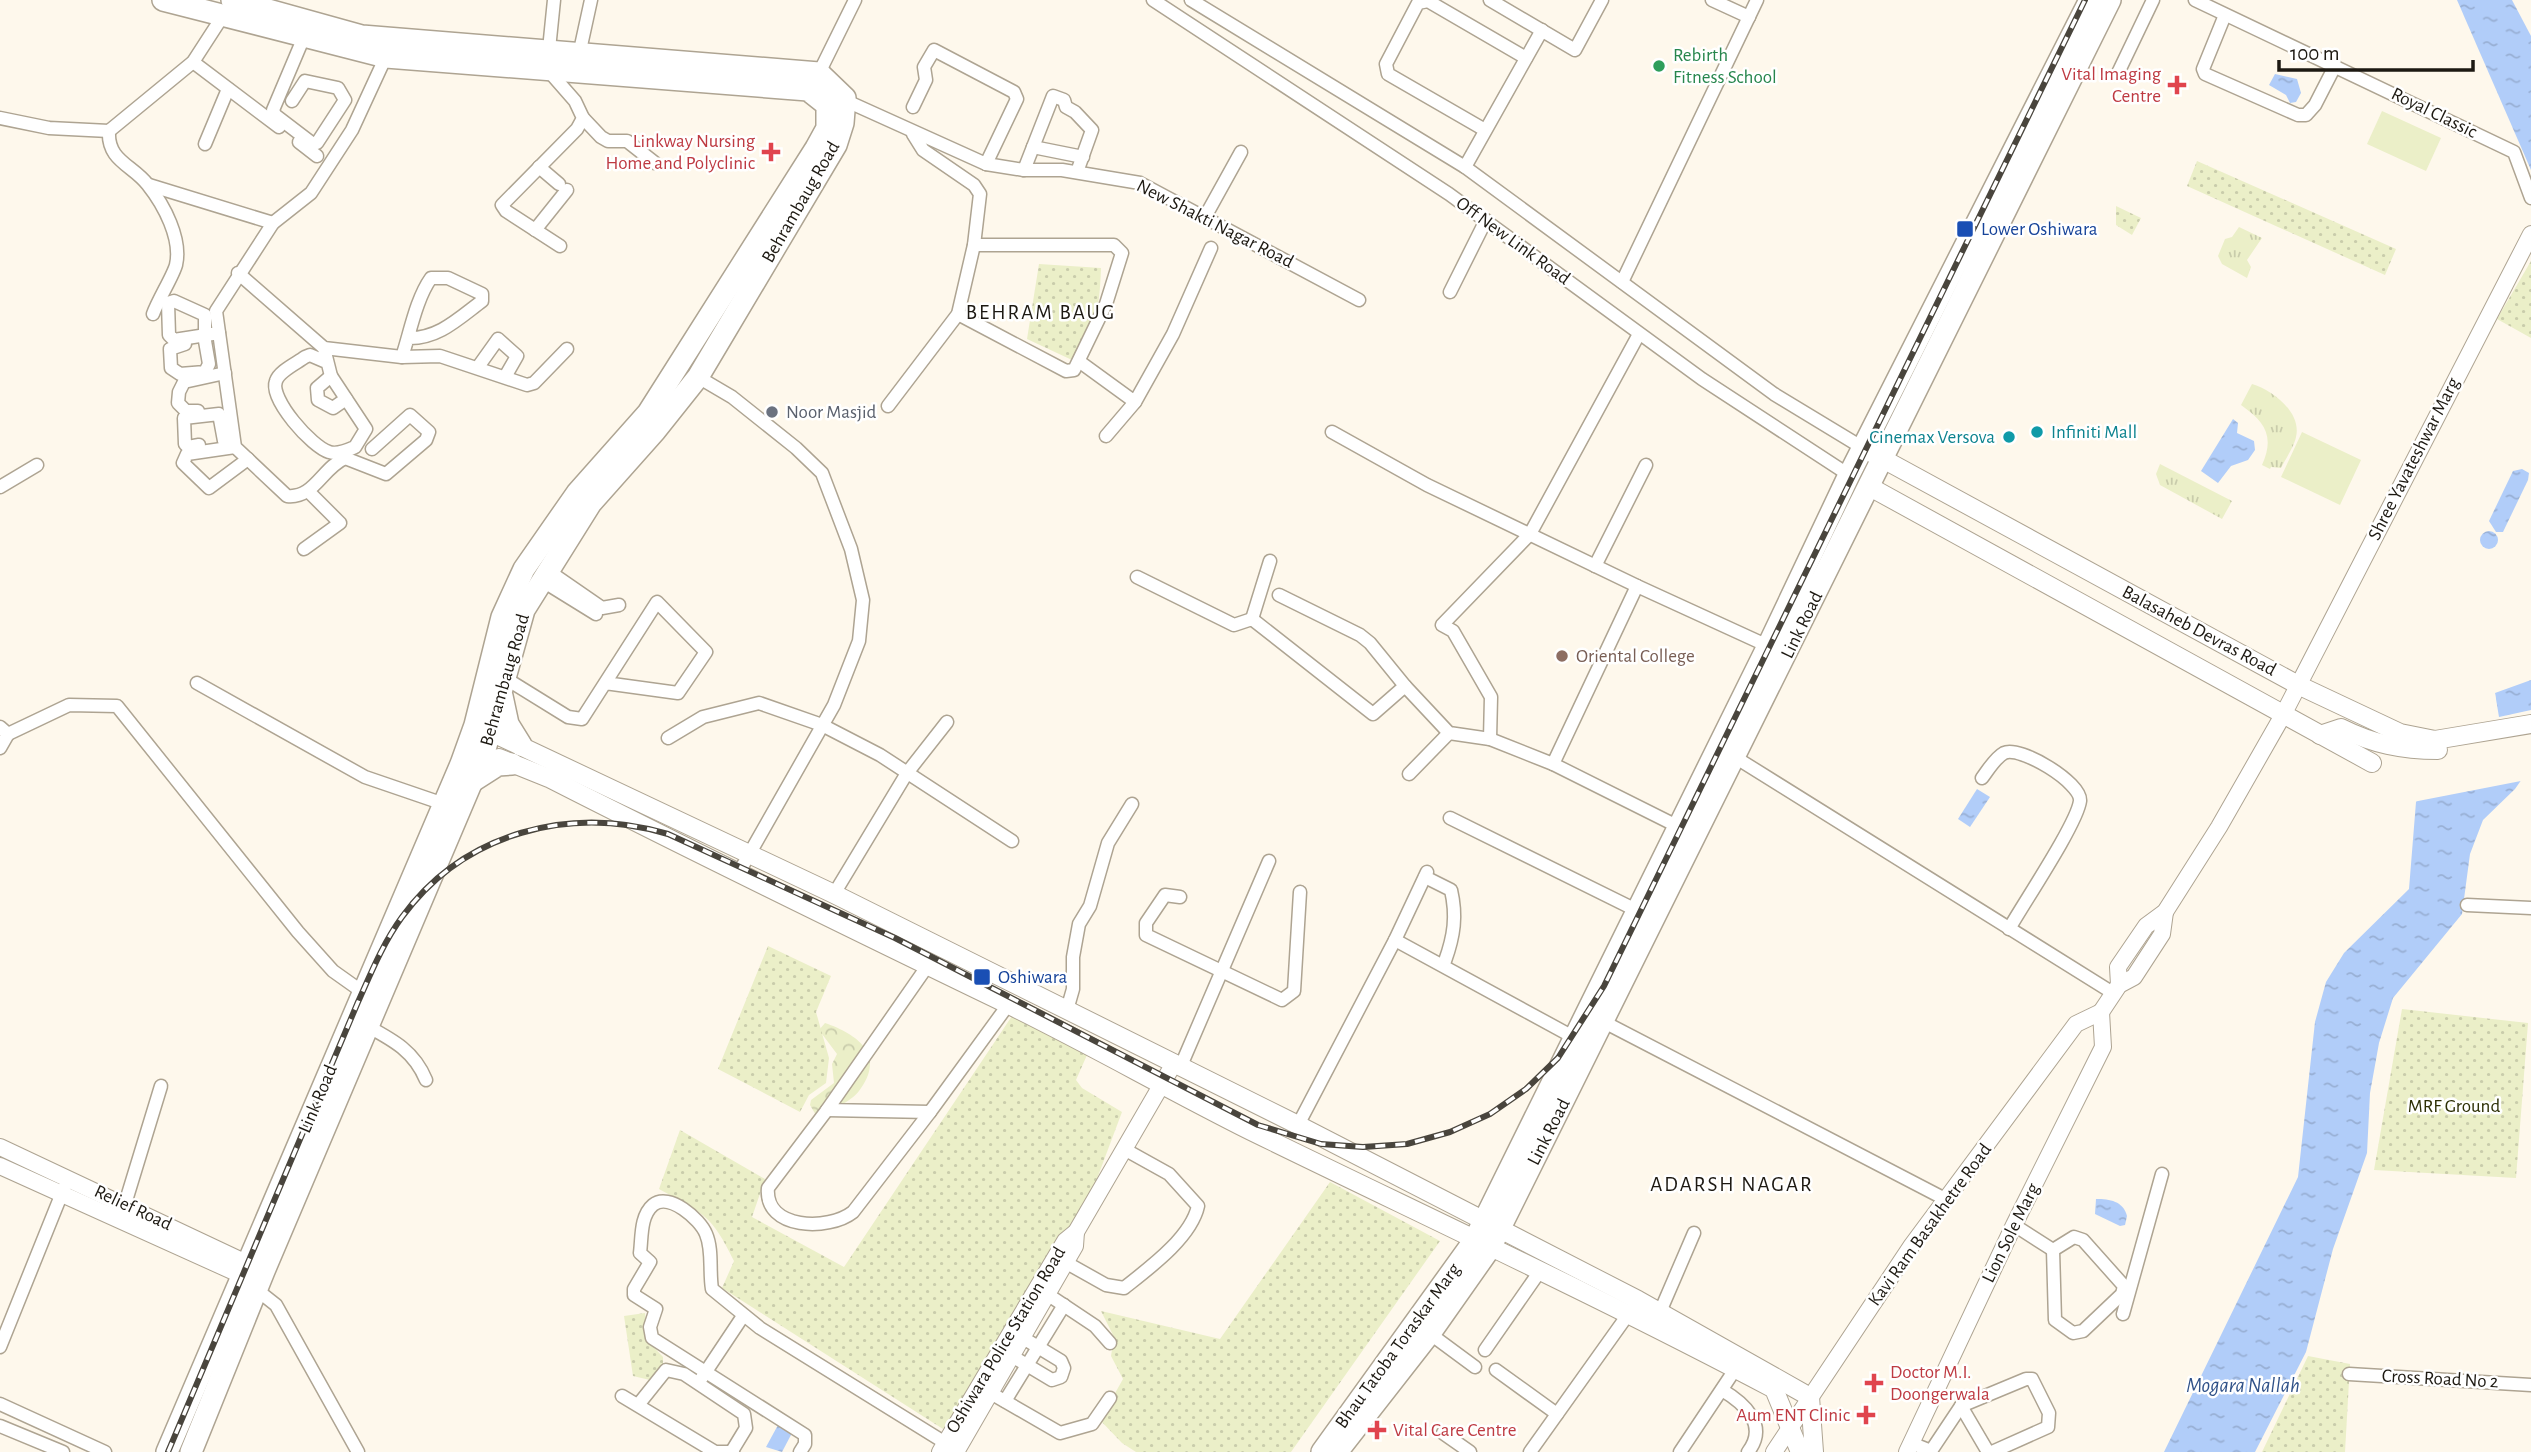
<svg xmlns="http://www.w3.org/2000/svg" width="2531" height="1452" font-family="'Alegreya Sans',sans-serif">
	<defs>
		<pattern id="grass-tufts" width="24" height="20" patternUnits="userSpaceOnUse" patternTransform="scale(1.75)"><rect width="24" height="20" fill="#ebefc8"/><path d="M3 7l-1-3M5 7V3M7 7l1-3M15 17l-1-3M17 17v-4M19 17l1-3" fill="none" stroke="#c9ccab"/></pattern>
		<pattern id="forest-crowns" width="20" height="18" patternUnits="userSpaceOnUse" patternTransform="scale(1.75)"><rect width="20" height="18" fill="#ebefc8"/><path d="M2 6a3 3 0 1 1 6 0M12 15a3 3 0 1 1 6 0" fill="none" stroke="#c9ccab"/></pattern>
		<pattern id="park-dots" width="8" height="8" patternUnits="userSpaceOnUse" patternTransform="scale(1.75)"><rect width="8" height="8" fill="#ebefc8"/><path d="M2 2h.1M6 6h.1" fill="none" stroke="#c9ccab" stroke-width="1.8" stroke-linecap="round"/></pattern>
		<pattern id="water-ripples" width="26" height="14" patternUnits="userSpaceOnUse" patternTransform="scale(1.75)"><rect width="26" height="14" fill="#b1cdf9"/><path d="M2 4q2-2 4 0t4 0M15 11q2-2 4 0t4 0" fill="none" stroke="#98afd4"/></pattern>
	</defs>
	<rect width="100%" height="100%" fill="#fef8ec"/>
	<g fill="url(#grass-tufts)">
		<polygon points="2239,227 2262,238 2247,260 2251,267 2247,278 2222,264 2218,256 2225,239 2232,237"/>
		<path d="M2252 384C2272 390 2302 412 2296 437 2294 447 2286 458 2281 468L2271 467 2270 469 2262 465C2275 436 2265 422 2241 405Z"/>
		<polygon points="2160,464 2232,501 2222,519 2160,485 2156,474"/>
	</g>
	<path fill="url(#forest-crowns)" d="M825 1023C857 1034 887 1055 859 1091 851 1102 829 1111 817 1117L810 1105 811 1100 834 1083 832 1064 837 1054 819 1030Z"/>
	<g fill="url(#park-dots)">
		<polygon points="2197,161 2396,249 2385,275 2187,186"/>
		<polygon points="2116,206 2141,218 2132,235 2116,225"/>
		<polygon points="2531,261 2531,338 2497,319"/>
		<path d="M1039 264 1101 268C1100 297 1097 341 1072 360L1027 339Z"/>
		<polygon points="768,946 831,976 816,1012 829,1058 826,1083 809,1095 800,1112 718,1069"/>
		<polygon points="2402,1009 2528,1023 2516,1178 2374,1170"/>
		<path d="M1012 1016 1087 1055 1076 1080 1082 1088 1122 1112 1083 1216 943 1429 722 1288 734 1261C712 1215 703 1213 659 1189L680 1130 765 1179 752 1217 844 1267Z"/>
		<polygon points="1330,1182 1440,1241 1291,1452 1136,1452 1122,1443 1100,1420 1123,1379 1111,1356 1114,1337 1101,1311 1220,1339"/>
		<polygon points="645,1313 648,1341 663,1357 663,1367 650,1380 633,1376 624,1316"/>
		<polygon points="2308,1356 2350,1364 2345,1452 2262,1452"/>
	</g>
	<g fill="#ebefc8">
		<polygon points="2382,111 2441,138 2426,171 2367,144"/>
		<polygon points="2302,432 2361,460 2340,505 2281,477"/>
	</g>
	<g fill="url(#water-ripples)">
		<polygon points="2457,0 2512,0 2531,36 2531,170"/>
		<polygon points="2275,74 2297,79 2301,93 2296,102 2290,103 2286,95 2269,85"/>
		<polygon points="2233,419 2238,423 2237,433 2254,441 2255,450 2248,460 2231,466 2218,483 2201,471"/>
		<polygon points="2522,469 2529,473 2528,480 2503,532 2496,532 2489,521 2513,471"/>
		<circle cx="2489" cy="540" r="9"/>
		<polygon points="2531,680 2531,766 2515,789 2483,820 2470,854 2462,914 2393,998 2379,1043 2370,1093 2367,1153 2333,1249 2306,1352 2255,1452 2164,1452 2298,1177 2315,1022 2326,982 2344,953 2409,889 2416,802 2426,782 2497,712 2495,693"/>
		<polygon points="1977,789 1990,797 1970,827 1958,819"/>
		<path d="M2096 1199C2110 1199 2123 1201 2127 1216L2125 1225 2120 1226 2095 1214Z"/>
		<polygon points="778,1425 792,1433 782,1452 766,1447"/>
	</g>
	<polygon fill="#fef8ec" points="2495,693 2499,717 2531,710 2531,773 2526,780 2413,802 2437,754 2463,726 2493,710 2491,694"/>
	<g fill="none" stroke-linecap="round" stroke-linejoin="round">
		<defs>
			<g id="minor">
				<polyline points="554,0 547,69 575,101 583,118 577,129 502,205 506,211 560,246"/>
				<polyline points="1153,0 1449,194 1702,379 1849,475"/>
				<polyline points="1191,0 1465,167 1774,394 1863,448"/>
				<polyline points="1490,0 1575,50 1602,0"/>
				<polyline points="1712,0 1749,17"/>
				<polyline points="2195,0 2514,152 2531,198"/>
				<polyline points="2225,15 2203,69 2205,74 2298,115 2306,115 2315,105 2335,66"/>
				<polyline points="579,55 591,0"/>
				<polyline points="193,62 279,127"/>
				<polyline points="819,73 855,0"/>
				<polyline points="2118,73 2153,0"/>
				<polyline points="842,99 986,164 1024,170 1062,170 1140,183 1359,300"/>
				<polyline points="292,101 305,81 338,88 345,100 317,143 313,144 275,115 273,110 306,32"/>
				<polyline points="913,107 926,80 924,67 934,50 1014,92 1017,99 986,164"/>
				<polyline points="0,118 49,128 109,131 193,62 226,11"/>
				<polyline points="583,118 601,137 608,141 627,141 655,163"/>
				<polyline points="1485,130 1388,74 1386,64 1418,3 1428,1 1526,58"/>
				<path d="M109 131C107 161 133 165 148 185 164 205 182 239 176 265 173 276 158 300 153 314"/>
				<polyline points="299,142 317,156"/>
				<polyline points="205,144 228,89"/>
				<polyline points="1033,147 1083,157"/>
				<polyline points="539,167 559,184"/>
				<polyline points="1465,167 1542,30"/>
				<polyline points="1024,170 1053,96 1064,100 1066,107 1075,112 1092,130 1077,172"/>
				<polyline points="149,185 273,223"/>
				<polyline points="1205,217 1241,152"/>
				<polyline points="535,230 567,190"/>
				<path d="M238 273 324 348 402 357C410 333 416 299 431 278H448L482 294V301C458 319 438 339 408 338"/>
				<polyline points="1622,282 1757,0"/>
				<polyline points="1450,292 1486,220"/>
				<polyline points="958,314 1066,371 1074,370 1106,304 1122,253 1114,245 974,245"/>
				<polyline points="205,335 205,315 174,301 168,303 169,335 174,340 219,333"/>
				<polyline points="185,344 170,349 171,368 180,374 205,372 209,364 205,341"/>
				<path d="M324 348 331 376 366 429 355 447C348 450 337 455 329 452 312 447 269 399 276 381 279 371 297 363 305 357L310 355 324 361"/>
				<polyline points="402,357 440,356 527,385 534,383 567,349"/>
				<polyline points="1080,362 1135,402 1173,334 1211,248"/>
				<polyline points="478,367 498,339 517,356 505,377"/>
				<polyline points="331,376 317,388 318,400 333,408 346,399"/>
				<polyline points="698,377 732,397 796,448 822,473 851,549 863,600 859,641 834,705 738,874"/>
				<polyline points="888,406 958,314 974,245 980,194 974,185 923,150 913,134"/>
				<polyline points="198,411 186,411 178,403 179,392 184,382 225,373"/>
				<polyline points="1332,432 1427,485 1637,586"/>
				<polyline points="1106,436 1135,402"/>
				<polyline points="199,445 188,447 185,444 184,418 219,414 224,441"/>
				<polyline points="235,447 187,454 183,463 209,488 248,459"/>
				<path d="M372 449 410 415 429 432 426 440 386 474 345 458C322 468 314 499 287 496L235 447 216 311 273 223 311 193 352 130 388 52"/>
				<polyline points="0,487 37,465"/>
				<polyline points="304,549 340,523 309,492"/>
				<polyline points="1595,566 1646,465"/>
				<polyline points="547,570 602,608 619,605"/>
				<polyline points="1137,577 1234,625 1252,619 1373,714 1405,686 1449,733 1490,739 1553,764"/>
				<polyline points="541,580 596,614"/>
				<polyline points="1279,595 1360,635 1370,643 1405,686"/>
				<polyline points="1252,619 1270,561"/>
				<polyline points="505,678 568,717 582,719 657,602 706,652 678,693 605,683"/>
				<polyline points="197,683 365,777 444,804"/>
				<polyline points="0,727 8,734 0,748"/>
				<polyline points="8,734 69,705 117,706 298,932 333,971 364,993"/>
				<polyline points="668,738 703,717 759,703 822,725 880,755 1012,841"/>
				<polyline points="1490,739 1491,697 1453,631 1442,625 1530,534 1639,334"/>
				<polyline points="1730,754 2113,993"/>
				<polyline points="1409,774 1449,733"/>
				<path d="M1982 778C1988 770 1995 758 2004 753 2020 745 2082 783 2080 801 2077 824 2023 904 2009 929"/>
				<polyline points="1450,818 1638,911"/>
				<polyline points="1679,827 1553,764 1637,586 1768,646"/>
				<path d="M1425 877 1451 890C1457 916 1454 936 1445 961"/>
				<polyline points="834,894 907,773 947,722"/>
				<polyline points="1180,897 1165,895 1146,923 1146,935 1282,1000 1294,991 1300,892"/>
				<polyline points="2467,905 2531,908"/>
				<polyline points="1395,940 1575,1038"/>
				<polyline points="926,968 827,1110 930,1112 1008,1005"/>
				<polyline points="1067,1010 1073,989 1073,957 1079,924 1090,906 1108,843 1132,804"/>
				<polyline points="1604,1022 1945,1199"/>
				<path d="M367 1026C393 1040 414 1051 426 1080"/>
				<polyline points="1180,1068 1269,861"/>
				<path d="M827 1110 768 1188C764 1230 829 1231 853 1212L930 1112"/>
				<polyline points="1298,1125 1395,940 1427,872"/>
				<polyline points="125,1204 161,1086"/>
				<polyline points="2014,1225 2053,1250"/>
				<polygon points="2074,1237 2083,1240 2124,1286 2122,1294 2083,1331 2073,1333 2055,1320 2053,1250"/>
				<path d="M1065 1262 1106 1285 1124 1288C1148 1269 1191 1238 1198 1206L1169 1174 1124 1149"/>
				<polyline points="257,1290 276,1305 358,1452"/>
				<polyline points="1047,1294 1095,1326 1110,1343"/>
				<polyline points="1660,1312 1694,1233"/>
				<polyline points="2123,1314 2162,1174"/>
				<polyline points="1429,1333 1475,1367"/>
				<polyline points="0,1347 64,1188"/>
				<polyline points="1485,1350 1540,1271"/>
				<polyline points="1005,1352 1052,1380 1061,1377 1064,1368 1061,1361 1015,1333"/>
				<polyline points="1496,1370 1557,1414"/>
				<polyline points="2349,1374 2531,1385"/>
				<polyline points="701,1379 743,1316"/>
				<polyline points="982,1388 1060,1433 1092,1424 1110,1398"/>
				<path d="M1722 1390C1744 1403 1769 1425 1748 1452"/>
				<polyline points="622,1396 715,1452 733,1452"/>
				<polyline points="1005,1401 1064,1305"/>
				<polyline points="0,1404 105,1452"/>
				<polyline points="638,1405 666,1370 684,1374 744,1414 746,1428 732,1451"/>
				<polyline points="1961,1406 1988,1452"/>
				<polyline points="0,1426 63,1452"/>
				<polyline points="1443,1433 1470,1452"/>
				<polyline points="1911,1443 1931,1451 1961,1406 2026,1379 2032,1379 2049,1413 2048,1427 1992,1452"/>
				<path d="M800 1452 805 1444V1435L652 1338 650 1327 656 1309 634 1295V1289L650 1262 640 1253C642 1238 640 1216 653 1205 669 1192 700 1219 706 1234 713 1250 709 1271 712 1289L760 1328 952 1447"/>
				<polyline points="1530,1452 1632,1309"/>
				<polyline points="1680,1452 1738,1365"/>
			</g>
			<g id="tertiary">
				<polyline points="2119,985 2118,967 2146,926 2165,912 2219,827 2283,715 2531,234"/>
				<polyline points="2101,1012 2119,985 2134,977 2162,934 2165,912"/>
				<polyline points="0,1147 257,1268"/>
				<polyline points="0,1166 250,1279"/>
				<polyline points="940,1452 1065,1241 1076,1232 1173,1065"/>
				<polyline points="956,1452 1075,1246 1076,1232"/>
				<polyline points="1774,1452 1912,1245 2076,1024 2101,1012"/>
				<polyline points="1907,1452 2014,1225 2103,1047 2101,1012"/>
			</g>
			<g id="secondary">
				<polyline points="1872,453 2298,685 2400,733 2435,740 2531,724"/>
				<polyline points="1870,487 2372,763"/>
				<polyline points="478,726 834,894 1298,1125 1638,1300 1810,1397 1814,1452"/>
				<path d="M2320 735 2341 728C2373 744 2402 750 2438 750"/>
				<path d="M499 758 551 779C702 856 854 930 1007 1004 1089 1044 1169 1090 1251 1131 1425 1216 1602 1298 1774 1389L1800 1452"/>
			</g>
			<g id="primary">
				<polyline points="163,0 386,57 808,90 827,105 827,128 816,148 648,413 577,493 524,569 502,617 475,725 461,764 167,1452"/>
				<polyline points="502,696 508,724 521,745"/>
				<polyline points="473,781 498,765 512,764"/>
				<polyline points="191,1452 264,1271 484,753 524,610 591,503 655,431 698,377 836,145 843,123 845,98 819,73 362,36 232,0"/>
				<polyline points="1322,1452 1474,1241 1484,1221 1768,646 1849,475 2090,0"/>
				<polyline points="1337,1452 1433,1329 1490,1248 2110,0"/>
			</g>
		</defs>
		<use href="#minor" stroke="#aea492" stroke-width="15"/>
		<use href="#tertiary" stroke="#aea492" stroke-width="18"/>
		<use href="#secondary" stroke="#aea492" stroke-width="20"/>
		<use href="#primary" stroke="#aea492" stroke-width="24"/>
		<use href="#minor" stroke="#fff" stroke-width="12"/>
		<use href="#tertiary" stroke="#fff" stroke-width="16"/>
		<use href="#secondary" stroke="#fff" stroke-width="18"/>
		<use href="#primary" stroke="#fff" stroke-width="21"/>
		<defs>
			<path id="rail" d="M168 1452 358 1002C371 973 383 943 402 917 464 832 570 805 668 834L895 938 1258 1125 1321 1144 1363 1147 1407 1144 1450 1132 1490 1114 1526 1089 1558 1058 1604 986 2085 0"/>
		</defs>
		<use href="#rail" stroke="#49453d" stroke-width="6"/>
		<use href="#rail" stroke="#fff" stroke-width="3.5" stroke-dasharray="10" stroke-linecap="butt"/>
	</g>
	<circle fill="#2e9e5b" stroke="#fff" stroke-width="2.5" cx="1659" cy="66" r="7"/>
	<g fill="#e0444e" stroke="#fff" stroke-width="2.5">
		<path d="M2173.5 74.5h7v7h7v7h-7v7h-7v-7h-7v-7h7z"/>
		<path d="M767.5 141.5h7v7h7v7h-7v7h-7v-7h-7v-7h7z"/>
		<path d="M1870.5 1372.5h7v7h7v7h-7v7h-7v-7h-7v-7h7z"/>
		<path d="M1862.5 1404.5h7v7h7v7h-7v7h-7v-7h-7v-7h7z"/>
		<path d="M1373.5 1419.5h7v7h7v7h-7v7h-7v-7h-7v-7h7z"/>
	</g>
	<g fill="#1a4fb4" stroke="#fff" stroke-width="2.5">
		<rect x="1956" y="220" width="18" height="18" rx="3.5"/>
		<rect x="973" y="968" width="18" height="18" rx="3.5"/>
	</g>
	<circle fill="#6b7280" stroke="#fff" stroke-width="2.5" cx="772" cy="412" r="7"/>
	<g fill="#0f9aa8" stroke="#fff" stroke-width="2.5">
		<circle cx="2037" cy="432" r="7"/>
		<circle cx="2009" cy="437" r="7"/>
	</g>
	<circle fill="#8d6e63" stroke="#fff" stroke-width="2.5" cx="1562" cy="656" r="7"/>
	<g text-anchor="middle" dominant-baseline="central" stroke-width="5" stroke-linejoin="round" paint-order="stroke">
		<g font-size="19" fill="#27864d" stroke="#fff" text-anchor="start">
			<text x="1673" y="55">Rebirth<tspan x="1673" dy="22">Fitness School</tspan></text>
		</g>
		<g font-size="19" fill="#be3a42" stroke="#fff" text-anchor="end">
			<text x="2161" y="74">Vital Imaging<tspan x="2161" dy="22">Centre</tspan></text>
			<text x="755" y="141">Linkway Nursing<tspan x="755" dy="22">Home and Polyclinic</tspan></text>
			<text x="1890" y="1372" text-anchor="start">Doctor M.I.<tspan x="1890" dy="22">Doongerwala</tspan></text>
			<text x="1850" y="1415">Aum ENT Clinic</text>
			<text x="1393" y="1430" text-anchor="start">Vital Care Centre</text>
		</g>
		<g font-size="19" fill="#1d1912" stroke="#fff">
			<text transform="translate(2434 113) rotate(26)">Royal Classic</text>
			<text transform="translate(801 202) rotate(-60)">Behrambaug Road</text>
			<text transform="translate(1215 224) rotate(27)">New Shakti Nagar Road</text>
			<text transform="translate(1513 241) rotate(36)">Off New Link Road</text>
			<text transform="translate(2414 459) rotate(-63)">Shree Yavateshwar Marg</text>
			<text transform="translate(1802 625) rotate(-64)">Link Road</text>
			<text transform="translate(2199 631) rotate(28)">Balasaheb Devras Road</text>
			<text transform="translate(505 680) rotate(-74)">Behrambaug Road</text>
			<text transform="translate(318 1099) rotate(-67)">Link Road</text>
			<text transform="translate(1549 1132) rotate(-63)">Link Road</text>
			<text transform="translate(133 1208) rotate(25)">Relief Road</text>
			<text transform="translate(1930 1225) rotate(-54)">Kavi Ram Basakhetre Road</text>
			<text transform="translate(2011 1233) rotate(-64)">Lion Sole Marg</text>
			<text transform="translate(1006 1340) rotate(-59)">Oshiwara Police Station Road</text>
			<text transform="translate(1398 1346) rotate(-54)">Bhau Tatoba Toraskar Marg</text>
			<text transform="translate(2440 1379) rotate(3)">Cross Road No 2</text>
		</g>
		<g font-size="19" fill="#164399" stroke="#fff" text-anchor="start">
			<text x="1981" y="229">Lower Oshiwara</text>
			<text x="998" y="977">Oshiwara</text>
		</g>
		<g font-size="19" fill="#5b616d" stroke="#fff" text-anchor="start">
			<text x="786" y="412">Noor Masjid</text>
		</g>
		<g font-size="19" fill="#0d838f" stroke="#fff" text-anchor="start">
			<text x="2051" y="432">Infiniti Mall</text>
			<text x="1995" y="437" text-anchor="end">Cinemax Versova</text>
		</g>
		<g font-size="19" fill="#785e54" stroke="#fff" text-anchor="start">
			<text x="1576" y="656">Oriental College</text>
		</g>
		<g font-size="19" fill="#2d2f05" stroke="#fff">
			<text x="2454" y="1106">MRF Ground</text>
		</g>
		<g font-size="21" letter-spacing="2" fill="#1d1912" stroke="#fff">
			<text x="1041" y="312">BEHRAM BAUG</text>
			<text x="1732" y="1184">ADARSH NAGAR</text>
		</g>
		<g font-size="21" font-style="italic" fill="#2f5188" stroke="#fff">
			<text x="2243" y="1385">Mogara Nallah</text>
		</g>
	</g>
	<path d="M2279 60v10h194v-10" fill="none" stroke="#1d1912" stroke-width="3.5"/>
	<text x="2290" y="60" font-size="21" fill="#1d1912" stroke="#ffffff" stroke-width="5" paint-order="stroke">100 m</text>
</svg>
